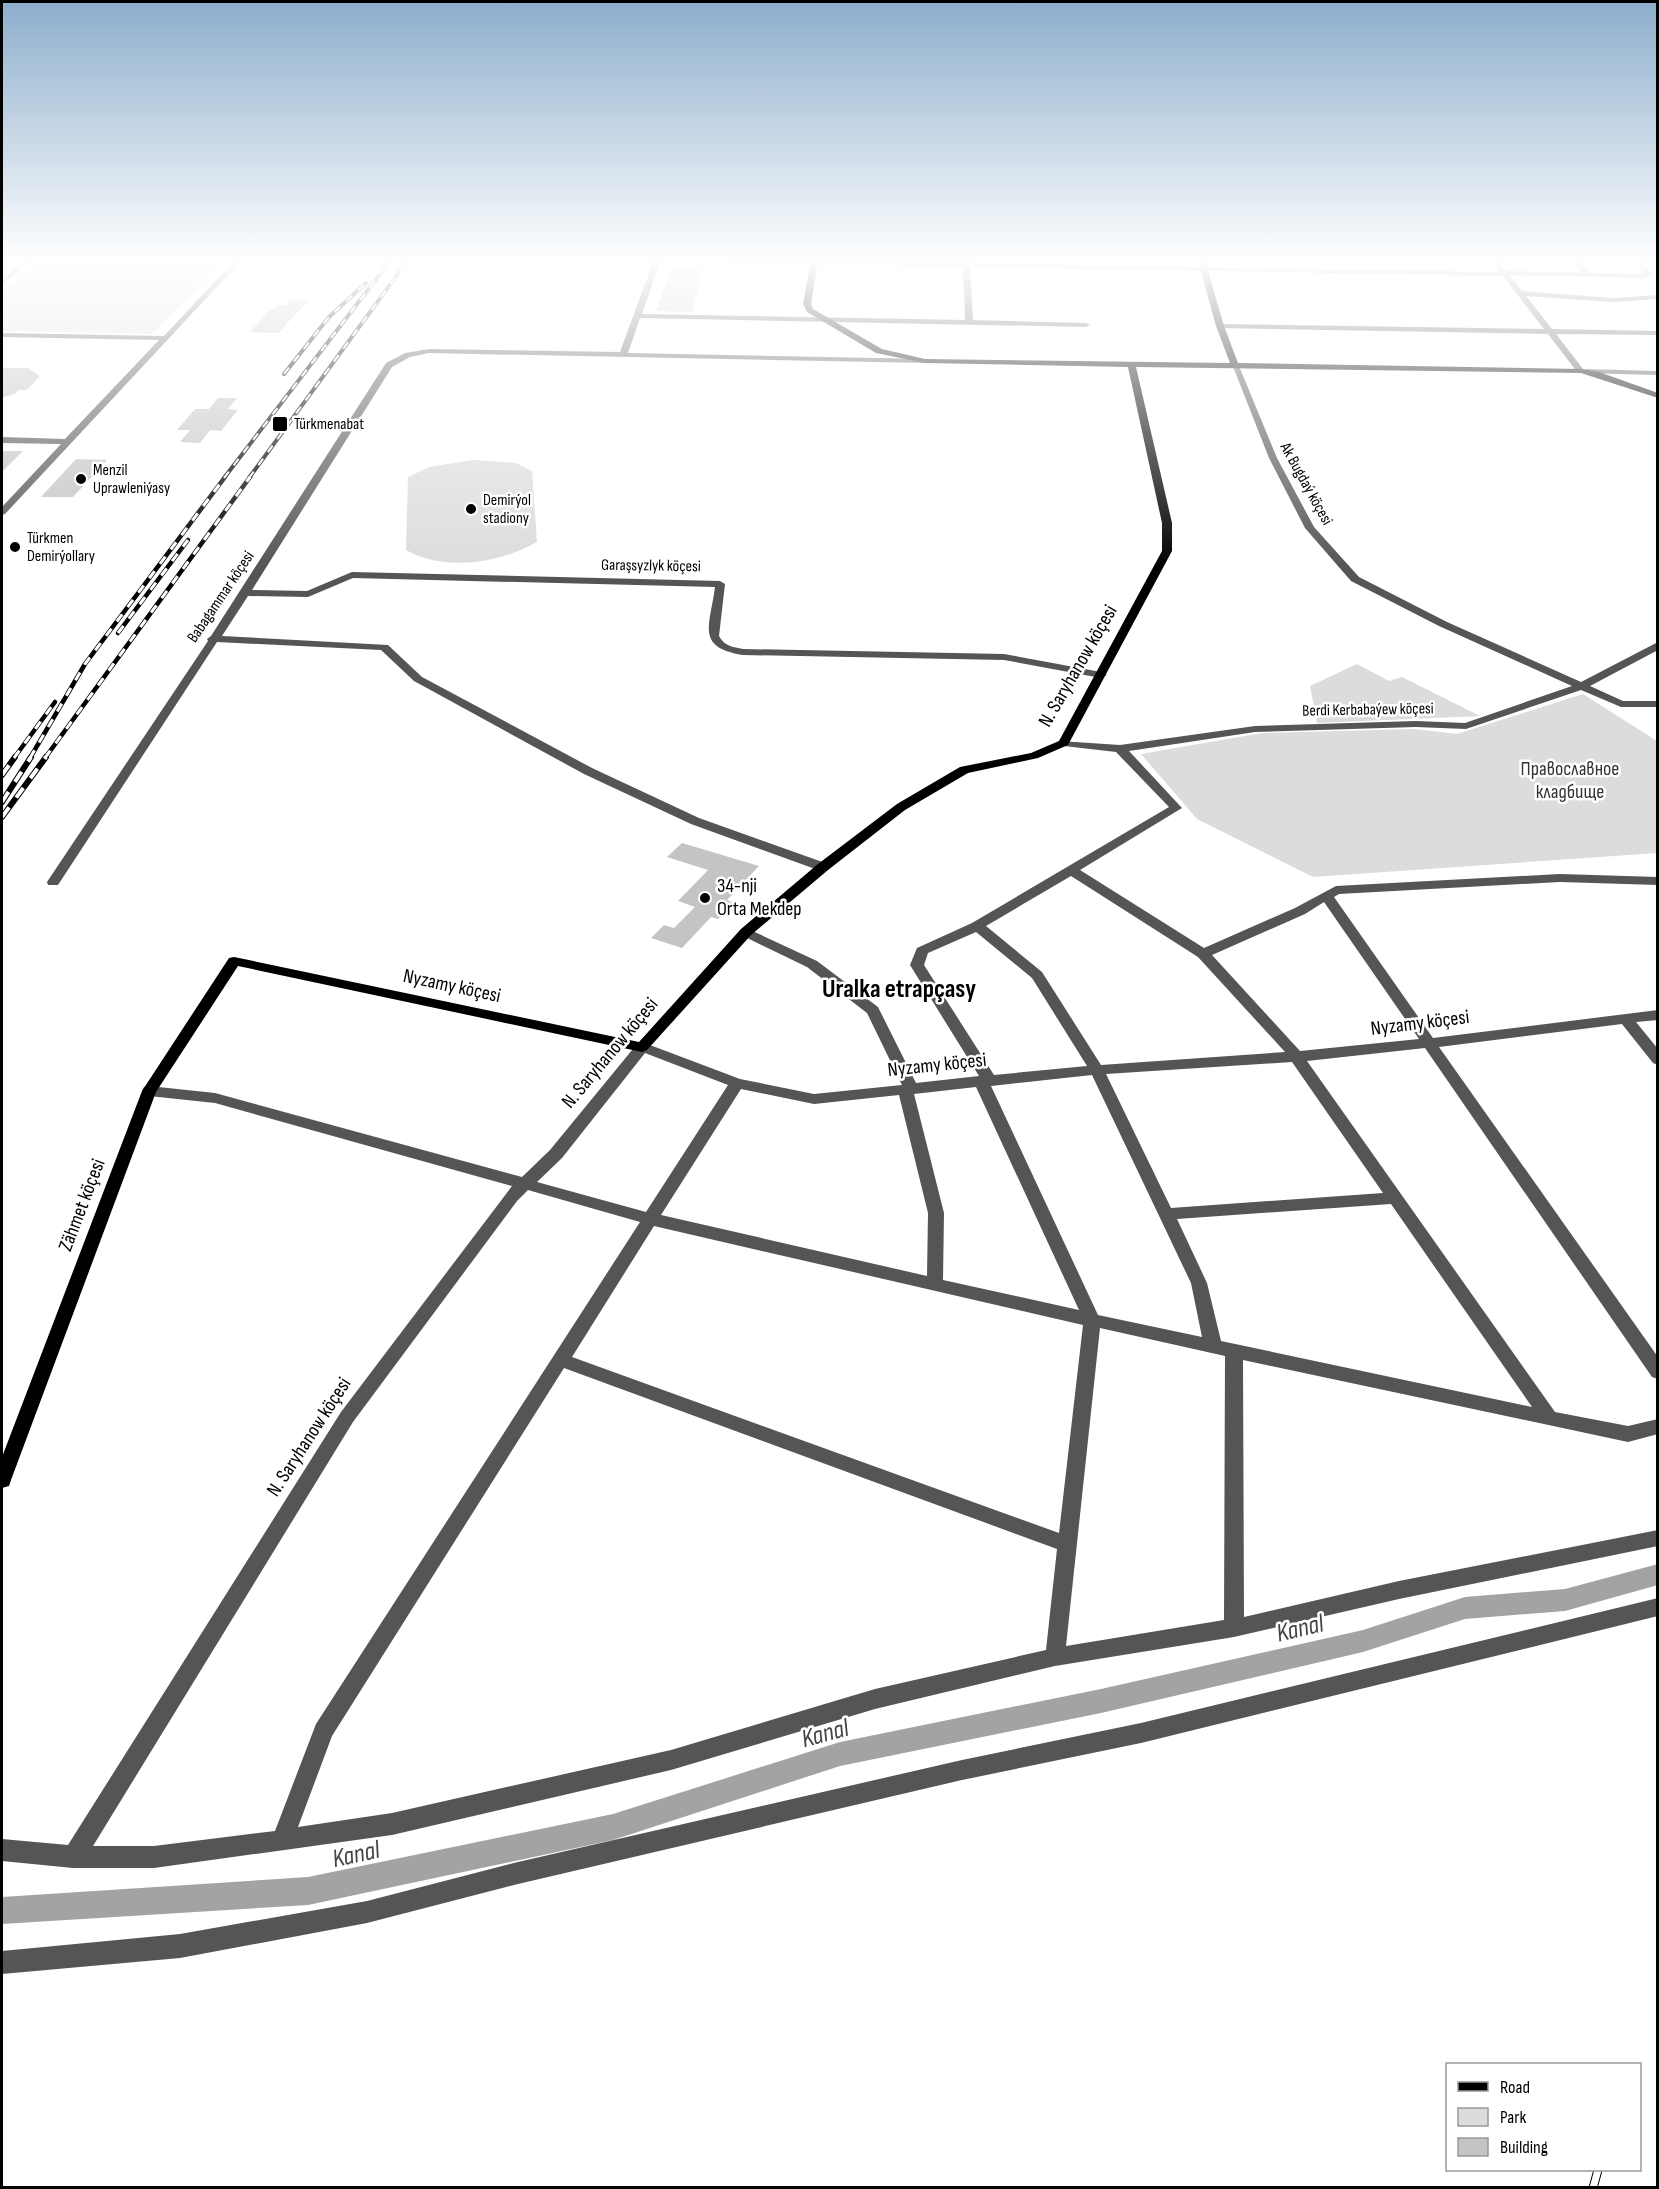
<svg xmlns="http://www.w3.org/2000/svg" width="1659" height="2189" font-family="'Sofia Sans Condensed',sans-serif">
	<rect width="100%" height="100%" fill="#fff"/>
	<g fill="#dcdcdc">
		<polygon points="41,260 226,260 152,334 2,331 2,292"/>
		<path d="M473 460 516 463 532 471 537 542C500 563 444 572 406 550L408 477 429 467Z"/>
		<polygon points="1357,664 1389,681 1402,677 1480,716 1317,723 1310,686"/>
		<polygon points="1583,694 1657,741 1657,853 1313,877 1197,819 1141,754 1262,733 1415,729 1457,734"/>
	</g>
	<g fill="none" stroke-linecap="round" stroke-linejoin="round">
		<polygon fill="#a3a3a3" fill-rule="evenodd" points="1658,1564 1658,1585 1565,1611 1465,1619 1363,1652 1101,1713 840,1766 613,1840 308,1905 2,1924 2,1897 308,1877 613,1814 840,1742 1101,1689 1363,1630 1465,1597 1565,1589"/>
	</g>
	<g fill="#c4c4c4">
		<polygon points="672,267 703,268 692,312 656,311"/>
		<polygon points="290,300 308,301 278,333 250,332 269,311 279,305 286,305"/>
		<polygon points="2,368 28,368 40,376 27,390 19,390 14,394 2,398"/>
		<polygon points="218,398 237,398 228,409 238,410 221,431 210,430 200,443 180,442 190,430 177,430 195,409 209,409"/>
		<polygon points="2,451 23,451 2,472"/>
		<polygon points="76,459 107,460 73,497 41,497"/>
		<polygon points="682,843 759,866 727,900 734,903 718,919 711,917 682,948 651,938 664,925 674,928 695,907 678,901 708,870 667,857"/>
	</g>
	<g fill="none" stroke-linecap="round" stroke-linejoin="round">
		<g fill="#555" fill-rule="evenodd">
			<polygon points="24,260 32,260 2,285 2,280"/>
			<polygon points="235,260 242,260 5,514 2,515 2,507 61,444 2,443 2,437 65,439 159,340 2,337 2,333 164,336"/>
			<path d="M644 260 963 263 962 260H970V263L1499 272 1491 260H1498L1506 271 1581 272 1571 260H1578L1589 273 1643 274 1637 260H1644L1651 273 1646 278 1510 275 1522 291 1613 298 1658 295V299L1613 302 1526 296 1552 329 1658 331V335L1556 334 1583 369 1658 371V375L1578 373 1548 334 1220 328 1216 326 1220 324 1544 329 1503 276 970 267 973 320 1086 323 1090 325 1086 327 640 318 628 353 928 359 929 361 925 363 429 353 410 357 392 367 252 590 307 591 352 572 720 581 725 584 719 636C724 646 733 647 743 649L1004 654 1101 672 1107 675 1101 678 1004 660 743 655C695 647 710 626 715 587L353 578 308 597 248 596 222 636 388 645 422 677 592 768 699 818 828 864 829 867 828 870H818L691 824 584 774 414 681 381 650 217 642 58 885H48L47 882 208 641 207 639 211 636 386 363 405 353 429 349 620 352 653 262ZM660 262 963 267 965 320 642 314Z"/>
			<path d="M1232 364 1239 366 1277 458 1314 527 1359 577 1447 622 1581 682 1658 642V650L1590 686 1623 701H1658V707H1621L1581 690 1466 729 1416 727 1255 732 1129 751 1182 808 1080 870 1204 948 1295 908 1336 886 1560 874 1658 877V885L1560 882 1339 894 1334 897 1433 1038 1658 1010V1020L1636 1022 1658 1049V1065L1653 1063 1622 1024 1439 1047 1658 1357V1379L1652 1377 1425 1048 1307 1061 1555 1412 1628 1426 1658 1419V1434L1628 1442 1243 1360 1244 1617 1399 1581 1658 1530V1546L1399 1599 1234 1637 1055 1666 875 1709 671 1770 392 1835 154 1868H73L2 1861V1839L68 1845 341 1412 512 1186 215 1103 149 1096 142 1091 144 1087 149 1086 215 1093 522 1177 550 1150 637 1044 642 1042 740 1079 814 1094 902 1085 867 1013 807 967 741 935 739 932 741 929 746 928 817 961 878 1007 916 1083 979 1076 910 965 917 948 972 923 1169 807 1116 752 1064 746 1060 745V741L1120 745 1255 726 1416 721 1465 723 1572 686 1439 626 1351 581 1305 528 1269 458ZM1071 876 1198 957 1285 1052 1101 1065 1042 972 986 926ZM1324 902 1419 1039 1300 1051 1212 955 1305 914ZM976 932 1032 978 1087 1066 994 1075 924 965 928 953ZM645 1053 728 1085 646 1212 537 1182 562 1158ZM1292 1062 1383 1193 1171 1208 1106 1074ZM1092 1075 1191 1283 1202 1337 1098 1315 991 1086ZM976 1087 1079 1310 943 1280 944 1213 914 1094ZM741 1089 814 1104 899 1095 928 1213 927 1276 661 1215ZM528 1190 640 1222 316 1724 275 1831 154 1846H93L353 1422 517 1201ZM1391 1204 1532 1407 1221 1341 1207 1283 1177 1219ZM654 1226 1083 1325 1059 1533 572 1357ZM1100 1328 1225 1356 1224 1620 1066 1646ZM564 1368 1057 1549 1046 1650 875 1689 671 1750 392 1813 298 1827 332 1736Z"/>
			<polygon points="1658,1598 1658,1616 1141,1743 962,1780 518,1884 367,1923 180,1958 2,1974 2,1951 180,1934 367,1901 518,1862 962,1760 1141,1723"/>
		</g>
		<polygon fill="#000" fill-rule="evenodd" points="811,260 818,260 811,304 813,309 882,349 925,359 1230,363 1216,326 1198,260 1205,260 1224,326 1238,363 1581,369 1599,372 1658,393 1658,398 1581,373 1136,367 1172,523 1172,551 1068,745 1038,758 968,773 905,810 828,870 751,935 647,1050 642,1052 238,966 156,1092 11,1480 9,1486 2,1488 2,1457 142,1091 229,958 234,957 639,1042 741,929 818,864 897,804 960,767 1031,753 1059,741 1162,551 1162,523 1128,367 925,363 876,353 807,312 803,304"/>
		<defs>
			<g id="rail-far3">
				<polyline points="284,374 329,317 366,283"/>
				<polyline points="224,478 390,261"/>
				<polyline points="249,478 408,260"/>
			</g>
			<g id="rail-far2">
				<polyline points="118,633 188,540"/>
				<polyline points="14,758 55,702"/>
				<polyline points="30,758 85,664 225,477"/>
				<polyline points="45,758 250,477"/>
			</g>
			<g id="rail-far1">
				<polyline points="2,775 15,757"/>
				<polyline points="2,802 31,757"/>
				<polyline points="2,817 46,757"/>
			</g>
			<polyline id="rail" points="1593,2188 1598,2170"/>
		</defs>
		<use href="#rail-far3" stroke="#000" stroke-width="4"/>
		<use href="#rail-far2" stroke="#000" stroke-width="4.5"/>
		<use href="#rail-far1" stroke="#000" stroke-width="6"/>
		<use href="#rail" stroke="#000" stroke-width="9"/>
		<use href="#rail-far3" stroke="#fff" stroke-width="2" stroke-dasharray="8" stroke-linecap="butt"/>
		<use href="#rail-far2" stroke="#fff" stroke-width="3" stroke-dasharray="9" stroke-linecap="butt"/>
		<use href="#rail-far1" stroke="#fff" stroke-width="4" stroke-dasharray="12" stroke-linecap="butt"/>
		<use href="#rail" stroke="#fff" stroke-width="7" stroke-dasharray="20" stroke-linecap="butt"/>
	</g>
	<linearGradient id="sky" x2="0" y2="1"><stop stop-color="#8cadcc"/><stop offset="0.46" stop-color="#fff"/><stop offset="1" stop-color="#fff" stop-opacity="0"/></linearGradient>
	<rect width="1659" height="567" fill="url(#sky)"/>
	<g fill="#000" stroke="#fff" stroke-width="2">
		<rect x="272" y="416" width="16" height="16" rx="3"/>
		<circle cx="81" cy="479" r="6"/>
		<circle cx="471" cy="509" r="6"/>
		<circle cx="15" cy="547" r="6"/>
		<circle cx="705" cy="898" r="6"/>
	</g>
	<g text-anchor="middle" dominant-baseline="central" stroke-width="5" stroke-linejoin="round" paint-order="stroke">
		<g font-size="16" fill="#000" stroke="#fff" text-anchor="start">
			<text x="294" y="424">Türkmenabat</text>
			<text x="93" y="470">Menzil<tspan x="93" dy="18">Uprawleniýasy</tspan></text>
			<text x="483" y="500">Demirýol<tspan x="483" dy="18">stadiony</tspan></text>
			<text x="27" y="538">Türkmen<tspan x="27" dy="18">Demirýollary</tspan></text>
		</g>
		<g font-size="16" fill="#000" stroke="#fff">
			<text transform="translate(1306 484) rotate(61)">Ak Bugdaý köçesi</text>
			<text transform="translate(651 566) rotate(1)">Garaşsyzlyk köçesi</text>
			<text transform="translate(221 597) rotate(-56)">Babagammar köçesi</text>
			<text transform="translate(1368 710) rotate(-1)">Berdi Kerbabaýew köçesi</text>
		</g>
		<g font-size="20" fill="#000" stroke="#fff">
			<text transform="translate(1078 666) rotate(-60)">N. Saryhanow köçesi</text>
			<text transform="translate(452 986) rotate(12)">Nyzamy köçesi</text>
			<text transform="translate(1420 1023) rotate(-7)">Nyzamy köçesi</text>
			<text transform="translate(610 1053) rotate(-50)">N. Saryhanow köçesi</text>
			<text transform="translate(937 1065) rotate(-6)">Nyzamy köçesi</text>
			<text transform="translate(82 1205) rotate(-69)">Zähmet köçesi</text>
			<text transform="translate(309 1437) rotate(-57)">N. Saryhanow köçesi</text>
		</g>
		<g font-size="20" fill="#333" stroke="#fff">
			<text x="1570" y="769">Православное<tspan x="1570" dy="23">кладбище</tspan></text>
		</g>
		<g font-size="20" fill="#000" stroke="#fff" text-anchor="start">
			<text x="717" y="886">34-nji<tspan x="717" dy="23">Orta Mekdep</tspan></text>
		</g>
		<g font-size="26" font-weight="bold" fill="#000" stroke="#fff">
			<text x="899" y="989">Uralka etrapçasy</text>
		</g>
		<g font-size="26" font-style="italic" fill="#444" stroke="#fff">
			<text transform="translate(1300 1629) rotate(-13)">Kanal</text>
			<text transform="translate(825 1734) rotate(-15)">Kanal</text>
			<text transform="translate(356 1855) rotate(-12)">Kanal</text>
		</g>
	</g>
	<rect width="1659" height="2189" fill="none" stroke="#000000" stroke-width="6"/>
	<rect x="1446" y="2063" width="195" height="108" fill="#ffffff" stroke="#999999" stroke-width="1.5"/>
	<rect x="1458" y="2082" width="30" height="9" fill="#000000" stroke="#999999" stroke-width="1.5"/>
	<text x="1500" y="2093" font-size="18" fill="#000000">Road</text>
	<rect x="1458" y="2108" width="30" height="18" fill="#dcdcdc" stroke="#999999" stroke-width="1.5"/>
	<text x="1500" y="2123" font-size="18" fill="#000000">Park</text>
	<rect x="1458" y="2138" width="30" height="18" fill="#c4c4c4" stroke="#999999" stroke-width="1.5"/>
	<text x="1500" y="2153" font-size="18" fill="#000000">Building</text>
</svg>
